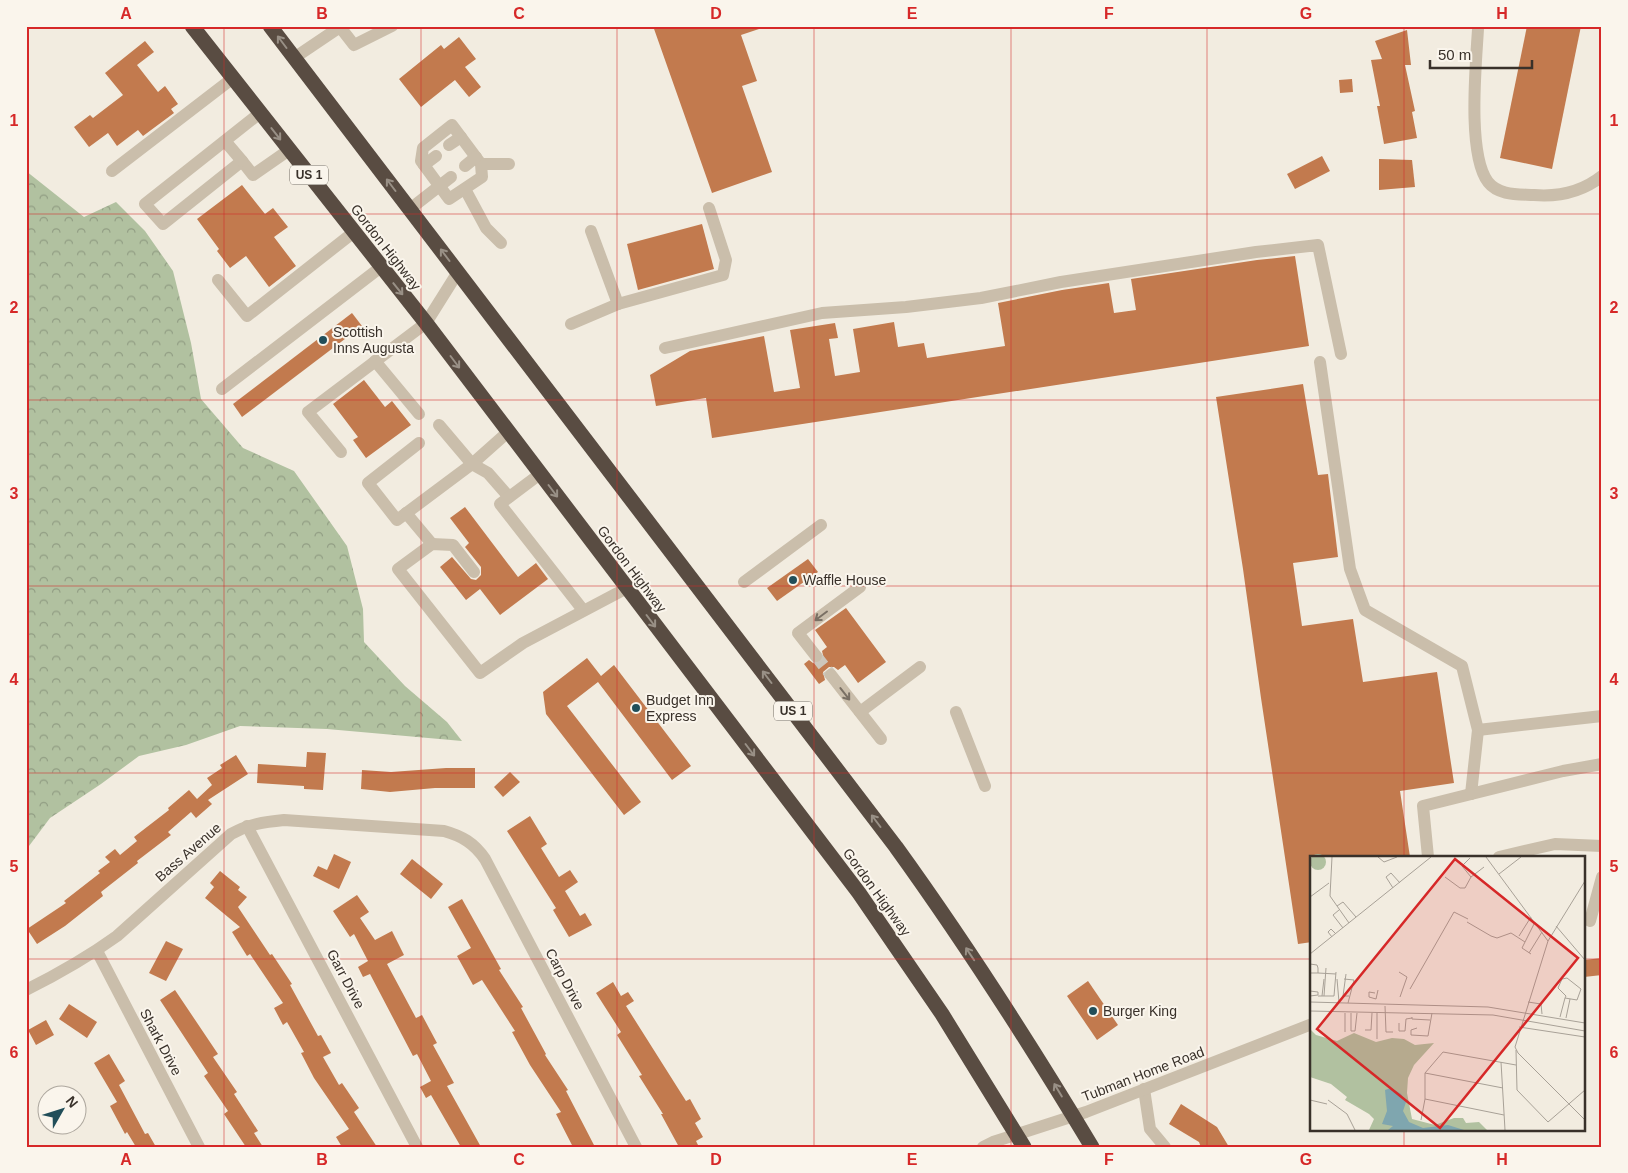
<svg xmlns="http://www.w3.org/2000/svg" width="1628" height="1173" font-family="Helvetica,sans-serif">
	<defs>
		<pattern id="forest-crowns" width="20" height="18" patternUnits="userSpaceOnUse" patternTransform="scale(1.25)"><rect width="20" height="18" fill="#b1c1a0"/><path d="M2 6a3 3 0 1 1 6 0M12 15a3 3 0 1 1 6 0" fill="none" stroke="#919d83"/></pattern>
	</defs>
	<rect width="100%" height="100%" fill="#f2ece0"/>
	<polygon fill="url(#forest-crowns)" points="26,171 84,217 116,202 145,231 173,271 191,343 201,399 243,448 294,471 347,546 363,609 364,642 405,686 447,722 462,741 327,729 240,726 186,745 139,756 101,784 50,818 26,850"/>
	<g fill="#c27a4e">
		<polygon points="653,26 762,26 762,28 741,35 757,81 742,86 772,172 712,193"/>
		<polygon points="1527,26 1581,26 1552,169 1500,158"/>
		<polygon points="1407,30 1411,65 1405,65 1415,111 1412,112 1417,138 1384,144 1377,106 1380,106 1371,60 1382,59 1375,41"/>
		<polygon points="459,37 476,59 465,67 481,87 469,97 455,80 421,107 399,79 441,45 444,49"/>
		<polygon points="145,41 154,52 137,65 158,92 165,86 178,104 171,109 174,113 143,136 138,130 117,146 108,133 89,147 74,127 90,115 93,118 123,95 105,73"/>
		<polygon points="1352,79 1353,92 1340,93 1339,80"/>
		<polygon points="1322,156 1330,171 1295,189 1287,174"/>
		<polygon points="1379,159 1412,160 1415,187 1379,190"/>
		<polygon points="242,185 265,214 273,208 288,227 274,237 296,266 269,287 246,256 230,268 217,251 219,249 197,219"/>
		<polygon points="702,224 714,269 638,290 627,244"/>
		<polygon points="1295,256 1309,346 712,438 706,398 656,406 650,375 690,351 764,336 774,392 800,388 790,330 835,323 838,338 829,339 835,376 860,372 853,329 894,322 898,347 924,343 927,358 1005,346 998,303 1062,290 1109,283 1114,313 1136,310 1131,279 1257,260"/>
		<polygon points="352,313 362,326 242,417 233,404"/>
		<polygon points="364,380 385,407 392,401 411,425 366,458 353,440 358,437 333,404"/>
		<polygon points="1303,384 1318,475 1328,474 1338,557 1293,563 1302,626 1353,619 1363,682 1437,672 1454,783 1400,791 1410,857 1312,857 1312,942 1298,944 1261,698 1243,569 1216,397"/>
		<polygon points="465,507 518,577 536,563 548,579 500,615 480,589 466,600 440,567 452,557 471,579 476,580 481,575 481,567 465,547 469,543 450,518"/>
		<polygon points="808,559 818,572 777,601 767,588"/>
		<polygon points="846,608 886,662 858,683 845,665 838,670 834,667 829,667 823,672 825,680 819,684 804,664 809,660 813,663 818,664 824,659 822,651 827,647 815,630"/>
		<polygon points="587,658 601,676 614,665 691,766 672,780 598,682 567,706 641,802 624,815 546,714 543,692"/>
		<polygon points="307,752 326,753 323,790 304,789 304,786 257,783 258,764 306,767"/>
		<polygon points="236,755 248,774 208,800 212,804 196,818 191,812 168,832 171,835 137,861 138,863 101,892 103,896 65,926 37,944 27,929 66,903 64,901 100,873 98,871 110,862 105,857 115,849 120,855 137,841 134,837 169,810 168,808 189,790 197,799 212,785 207,778 222,768 220,765"/>
		<polygon points="446,768 475,768 475,788 435,788 390,792 361,789 362,770 391,772"/>
		<polygon points="510,772 520,782 503,797 494,787"/>
		<polygon points="530,816 547,844 541,848 559,877 570,870 578,882 565,891 580,916 585,913 592,925 569,937 553,910 556,908 507,831"/>
		<polygon points="334,854 351,862 339,889 313,876 318,866 327,870"/>
		<polygon points="412,859 443,884 431,899 400,874"/>
		<polygon points="220,871 240,887 238,890 247,897 238,907 270,955 272,954 292,984 290,985 318,1036 321,1035 331,1053 323,1057 339,1085 342,1083 359,1108 354,1112 377,1147 342,1147 336,1137 349,1129 314,1078 301,1053 304,1052 287,1022 283,1025 274,1008 283,1003 250,954 247,956 232,932 240,927 205,898 214,887 210,883"/>
		<polygon points="357,895 369,912 360,918 375,940 392,931 404,955 387,964 416,1018 422,1015 437,1043 433,1045 454,1083 447,1086 481,1147 461,1147 431,1095 426,1098 420,1087 431,1081 417,1054 413,1056 370,974 363,977 358,967 368,961 354,934 350,937 333,911"/>
		<polygon points="462,899 501,969 499,970 523,1007 521,1008 546,1054 545,1055 568,1090 566,1091 595,1147 573,1147 556,1114 561,1112 530,1065 512,1032 515,1031 482,980 473,985 457,956 471,948 448,907"/>
		<polygon points="166,941 183,949 166,981 149,973"/>
		<polygon points="1602,958 1602,975 1584,977 1584,960"/>
		<polygon points="1088,981 1118,1025 1097,1040 1067,996"/>
		<polygon points="613,982 621,996 628,992 634,1001 626,1006 686,1101 690,1099 701,1119 695,1123 703,1137 696,1141 699,1147 679,1147 661,1114 663,1114 639,1076 642,1075 617,1035 621,1032 596,993"/>
		<polygon points="175,990 218,1054 213,1057 237,1092 234,1094 258,1131 254,1133 263,1147 246,1147 224,1114 228,1111 204,1076 208,1073 160,1000"/>
		<polygon points="69,1004 97,1022 87,1038 59,1019"/>
		<polygon points="46,1020 54,1035 36,1045 28,1030"/>
		<polygon points="109,1054 125,1081 119,1085 145,1134 148,1133 156,1147 136,1147 127,1132 125,1134 110,1106 117,1102 94,1063"/>
		<polygon points="1181,1104 1217,1127 1229,1147 1201,1147 1199,1142 1169,1124"/>
	</g>
	<g fill="none" stroke-linecap="round" stroke-linejoin="round">
		<polyline stroke="#cdc7bc" stroke-width="12" stroke-dasharray="12 6" stroke-linecap="butt" points="816,656 831,675"/>
		<g stroke="#cabeab" stroke-width="12">
			<path d="M1478 29C1476 64 1467 154 1488 182 1499 196 1519 194 1534 195 1559 197 1582 192 1602 176"/>
			<polyline points="294,58 340,27 354,45 392,26"/>
			<polyline points="260,113 145,204 163,224 242,161 253,175 289,150"/>
			<polyline points="225,141 242,161"/>
			<polyline points="449,145 461,137"/>
			<polyline points="481,164 452,125 423,148 421,161 449,199 482,177 481,164 509,164"/>
			<polyline points="424,165 436,156"/>
			<polyline points="465,166 476,157"/>
			<polyline points="112,171 233,78"/>
			<polyline points="465,189 486,228 501,243"/>
			<polyline points="410,209 451,177"/>
			<polyline points="591,231 618,304"/>
			<polyline points="218,280 247,316 354,232"/>
			<polyline points="571,324 618,304 723,275 726,260 709,208"/>
			<polyline points="665,348 822,313 906,307 981,298 1061,282 1256,252 1318,245 1341,354"/>
			<polyline points="375,361 419,414"/>
			<polyline points="1320,362 1350,569 1365,610 1462,666 1478,730 1471,794"/>
			<polyline points="222,389 381,267"/>
			<polyline points="439,425 472,464 508,432"/>
			<polyline points="419,443 368,483 397,520 472,464 488,473 509,497"/>
			<polyline points="341,452 308,412 426,323 458,272"/>
			<polyline points="540,474 500,504 583,610"/>
			<polyline points="406,513 432,544"/>
			<polyline points="474,572 453,545 432,544 398,569 480,673 523,643 627,588"/>
			<polyline points="744,582 821,525"/>
			<polyline points="816,656 798,633 860,587"/>
			<polyline points="831,675 881,739"/>
			<polyline points="860,712 920,667"/>
			<polyline points="956,712 985,786"/>
			<polyline points="1478,730 1602,716"/>
			<polyline points="247,826 417,1147"/>
			<polyline points="1428,857 1423,806 1563,771 1602,764"/>
			<polyline points="1499,857 1555,844 1602,846"/>
			<polyline points="1590,921 1602,877"/>
			<polyline points="97,951 199,1147"/>
			<path d="M26 990C58 974 88 957 117 936L231 834C249 824 264 822 284 820L444 831C462 836 474 843 485 859L636 1147"/>
			<polyline points="1144,1089 1150,1129 1165,1147"/>
			<polyline points="983,1147 993,1142 1086,1112 1312,1024"/>
		</g>
		<g stroke="#594c42" stroke-width="15">
			<polyline points="192,26 426,323 859,893 942,1014 1024,1147"/>
			<path d="M270 26 896 847C966 944 1030 1044 1092 1147"/>
		</g>
	</g>
	<defs><path id="oneway-shaft" d="M-6 0H5M1.5-3L5.5 0L1.5 3" fill="none" stroke-width="1.6" stroke-linecap="round" stroke-linejoin="round" transform="scale(1.25)"/></defs>
	<g stroke="#999086">
		<use href="#oneway-shaft" transform="translate(282 42) rotate(-127)"/>
		<use href="#oneway-shaft" transform="translate(276 134) rotate(52)"/>
		<use href="#oneway-shaft" transform="translate(391 185) rotate(-127)"/>
		<use href="#oneway-shaft" transform="translate(445 255) rotate(-127)"/>
		<use href="#oneway-shaft" transform="translate(398 289) rotate(51)"/>
		<use href="#oneway-shaft" transform="translate(455 362) rotate(53)"/>
		<use href="#oneway-shaft" transform="translate(553 491) rotate(53)"/>
		<use href="#oneway-shaft" transform="translate(651 621) rotate(53)"/>
		<use href="#oneway-shaft" transform="translate(767 677) rotate(-127)"/>
		<use href="#oneway-shaft" transform="translate(750 750) rotate(53)"/>
		<use href="#oneway-shaft" transform="translate(876 821) rotate(-127)"/>
		<use href="#oneway-shaft" transform="translate(970 954) rotate(-124)"/>
		<use href="#oneway-shaft" transform="translate(1058 1090) rotate(-121)"/>
	</g>
	<g stroke="#7a7064">
		<use href="#oneway-shaft" transform="translate(821 616) rotate(143)"/>
		<use href="#oneway-shaft" transform="translate(845 694) rotate(52)"/>
	</g>
	<path fill="none" stroke="#d62828" stroke-width="1" stroke-opacity="0.55" d="M224 26V1147M421 26V1147M617 26V1147M814 26V1147M1011 26V1147M1207 26V1147M1404 26V857M26 214H1602M26 400H1602M26 586H1602M26 773H1602M26 959H1312M1584 959H1602M1404 1129V1147"/>
	<g fill="#214e59" stroke="#faf5ec" stroke-width="2">
		<circle cx="323" cy="340" r="5"/>
		<circle cx="793" cy="580" r="5"/>
		<circle cx="636" cy="708" r="5"/>
		<circle cx="1093" cy="1011" r="5"/>
	</g>
	<g text-anchor="middle" dominant-baseline="central" stroke-width="4" stroke-linejoin="round" paint-order="stroke">
		<g fill="#faf5ec" stroke="#736c64" stroke-width="1">
			<rect x="290" y="165.5" width="38" height="19" rx="4"/>
			<rect x="774" y="701.5" width="38" height="19" rx="4"/>
		</g>
		<g font-size="12" font-weight="bold" fill="#39312a">
			<text x="309" y="175">US 1</text>
			<text x="793" y="711">US 1</text>
		</g>
		<g font-size="14" fill="#39312a" stroke="#faf5ec">
			<text transform="translate(386 247) rotate(52)">Gordon Highway</text>
			<text transform="translate(632 569) rotate(53)">Gordon Highway</text>
			<text transform="translate(188 852) rotate(-41)">Bass Avenue</text>
			<text transform="translate(877 892) rotate(54)">Gordon Highway</text>
			<text transform="translate(346 979) rotate(62)">Garr Drive</text>
			<text transform="translate(565 979) rotate(62)">Carp Drive</text>
			<text transform="translate(161 1042) rotate(62)">Shark Drive</text>
			<text transform="translate(1143 1074) rotate(-21)">Tubman Home Road</text>
		</g>
		<g font-size="14" fill="#39312a" stroke="#faf5ec" text-anchor="start">
			<text x="333" y="332">Scottish<tspan x="333" dy="16">Inns Augusta</tspan></text>
			<text x="803" y="580">Waffle House</text>
			<text x="646" y="700">Budget Inn<tspan x="646" dy="16">Express</tspan></text>
			<text x="1103" y="1011">Burger King</text>
		</g>
	</g>
	<g transform="translate(1310 856)">
		<rect width="275" height="275" fill="#f2ece0"/>
		<path d="M0 173 6 179 27 185 44 177 66 186 82 182 94 183 105 189 124 187 104 209 98 222 97 237 102 263 125 269 144 262H153L156 267 169 266 177 274H59L64 263 59 258 35 244 37 241 21 228 0 221Z" fill="#b1c1a0"/>
		<path d="M0 6a8 8 0 1 1 16 0a8 8 0 1 1-16 0Z" fill="#b1c1a0"/>
		<path d="M81 232 91 238 96 246 93 255 99 266 113 272 138 269 154 274H78L83 270 72 268 77 255 75 234Z" fill="#7fa6af"/>
		<path fill="none" stroke="#a8a197" stroke-width="1" d="M22 1 20 40 39 67M68 1 74 6 87 1M176 1 238 85M189 18 211 1M135 21 150 32H155L161 21 152 10 160 2M161 21 174 11M275 25 238 85 205 191 208 197 275 264M83 32 76 21 81 17 90 27M0 41 19 27M27 50 33 46 46 61M29 54 23 59 33 72M157 66 181 80 187 82 201 77 215 86M246 70 275 104M209 80 221 61M22 81 18 76 21 73 26 78M219 97 232 76M0 98 121 1M221 98 212 92 225 66M0 108 7 109 8 112V117H0M89 116 97 121 90 141M8 117 26 118M36 118 33 140H39M27 123 29 146M34 123 44 124 38 147M100 133 144 56 158 63M0 135 8 136V139L0 140M65 137 59 136V141L66 143 68 134M8 140H24L26 116M12 140 14 123M14 140 16 112M0 146 178 151 275 167M218 146 231 148 232 158M75 150 76 176H83M0 155 183 159 275 175M41 157V175H45L47 157M102 161V163L120 164M250 161 255 142 256 140 248 132 252 123 257 122 271 133 267 144 255 142M256 162 260 143M89 167V175H95L96 163 102 162M209 171 275 181M107 172 101 174V179L118 180 122 157M55 174H61L62 157M35 176V157M67 183V157M206 194 207 234 238 266 275 234M191 206 195 274M115 217 193 232M115 243 194 259M0 244 17 248M18 244 37 258 45 274M111 264 115 243V217L133 196 206 209"/>
		<path fill="#d62828" fill-opacity="0.15" stroke="#d62828" stroke-width="2.5" d="M145 3 268 102 130 272 7 173Z"/>
		<rect width="275" height="275" fill="none" stroke="#39312a" stroke-width="2.5"/>
	</g>
	<rect width="1628" height="1173" fill="none" stroke="#faf5ec" stroke-width="55"/>
	<g transform="translate(62 1110) rotate(51)"><circle r="24" fill="#faf5ec" stroke="#ada79e"/>
	<path d="M0-4L9 19L0 12L-9 19Z" fill="#214e59"/>
	<text y="-8" font-size="14" font-weight="bold" text-anchor="middle" fill="#39312a">N</text>
	</g>
	<path d="M1430 60v8h102v-8" fill="none" stroke="#39312a" stroke-width="2.5"/>
	<text x="1438" y="60" font-size="15" fill="#39312a" stroke="#faf5ec" stroke-width="4" paint-order="stroke">50 m</text>
	<rect x="28" y="28" width="1572" height="1118" fill="none" stroke="#d62828" stroke-width="2"/>
	<g font-size="16" text-anchor="middle" font-weight="bold" fill="#d62828">
		<text x="126" y="19">A</text>
		<text x="322" y="19">B</text>
		<text x="519" y="19">C</text>
		<text x="716" y="19">D</text>
		<text x="912" y="19">E</text>
		<text x="1109" y="19">F</text>
		<text x="1306" y="19">G</text>
		<text x="1502" y="19">H</text>
		<text x="14" y="126">1</text>
		<text x="1614" y="126">1</text>
		<text x="14" y="313">2</text>
		<text x="1614" y="313">2</text>
		<text x="14" y="499">3</text>
		<text x="1614" y="499">3</text>
		<text x="14" y="685">4</text>
		<text x="1614" y="685">4</text>
		<text x="14" y="872">5</text>
		<text x="1614" y="872">5</text>
		<text x="14" y="1058">6</text>
		<text x="1614" y="1058">6</text>
		<text x="126" y="1165">A</text>
		<text x="322" y="1165">B</text>
		<text x="519" y="1165">C</text>
		<text x="716" y="1165">D</text>
		<text x="912" y="1165">E</text>
		<text x="1109" y="1165">F</text>
		<text x="1306" y="1165">G</text>
		<text x="1502" y="1165">H</text>
	</g>
</svg>
